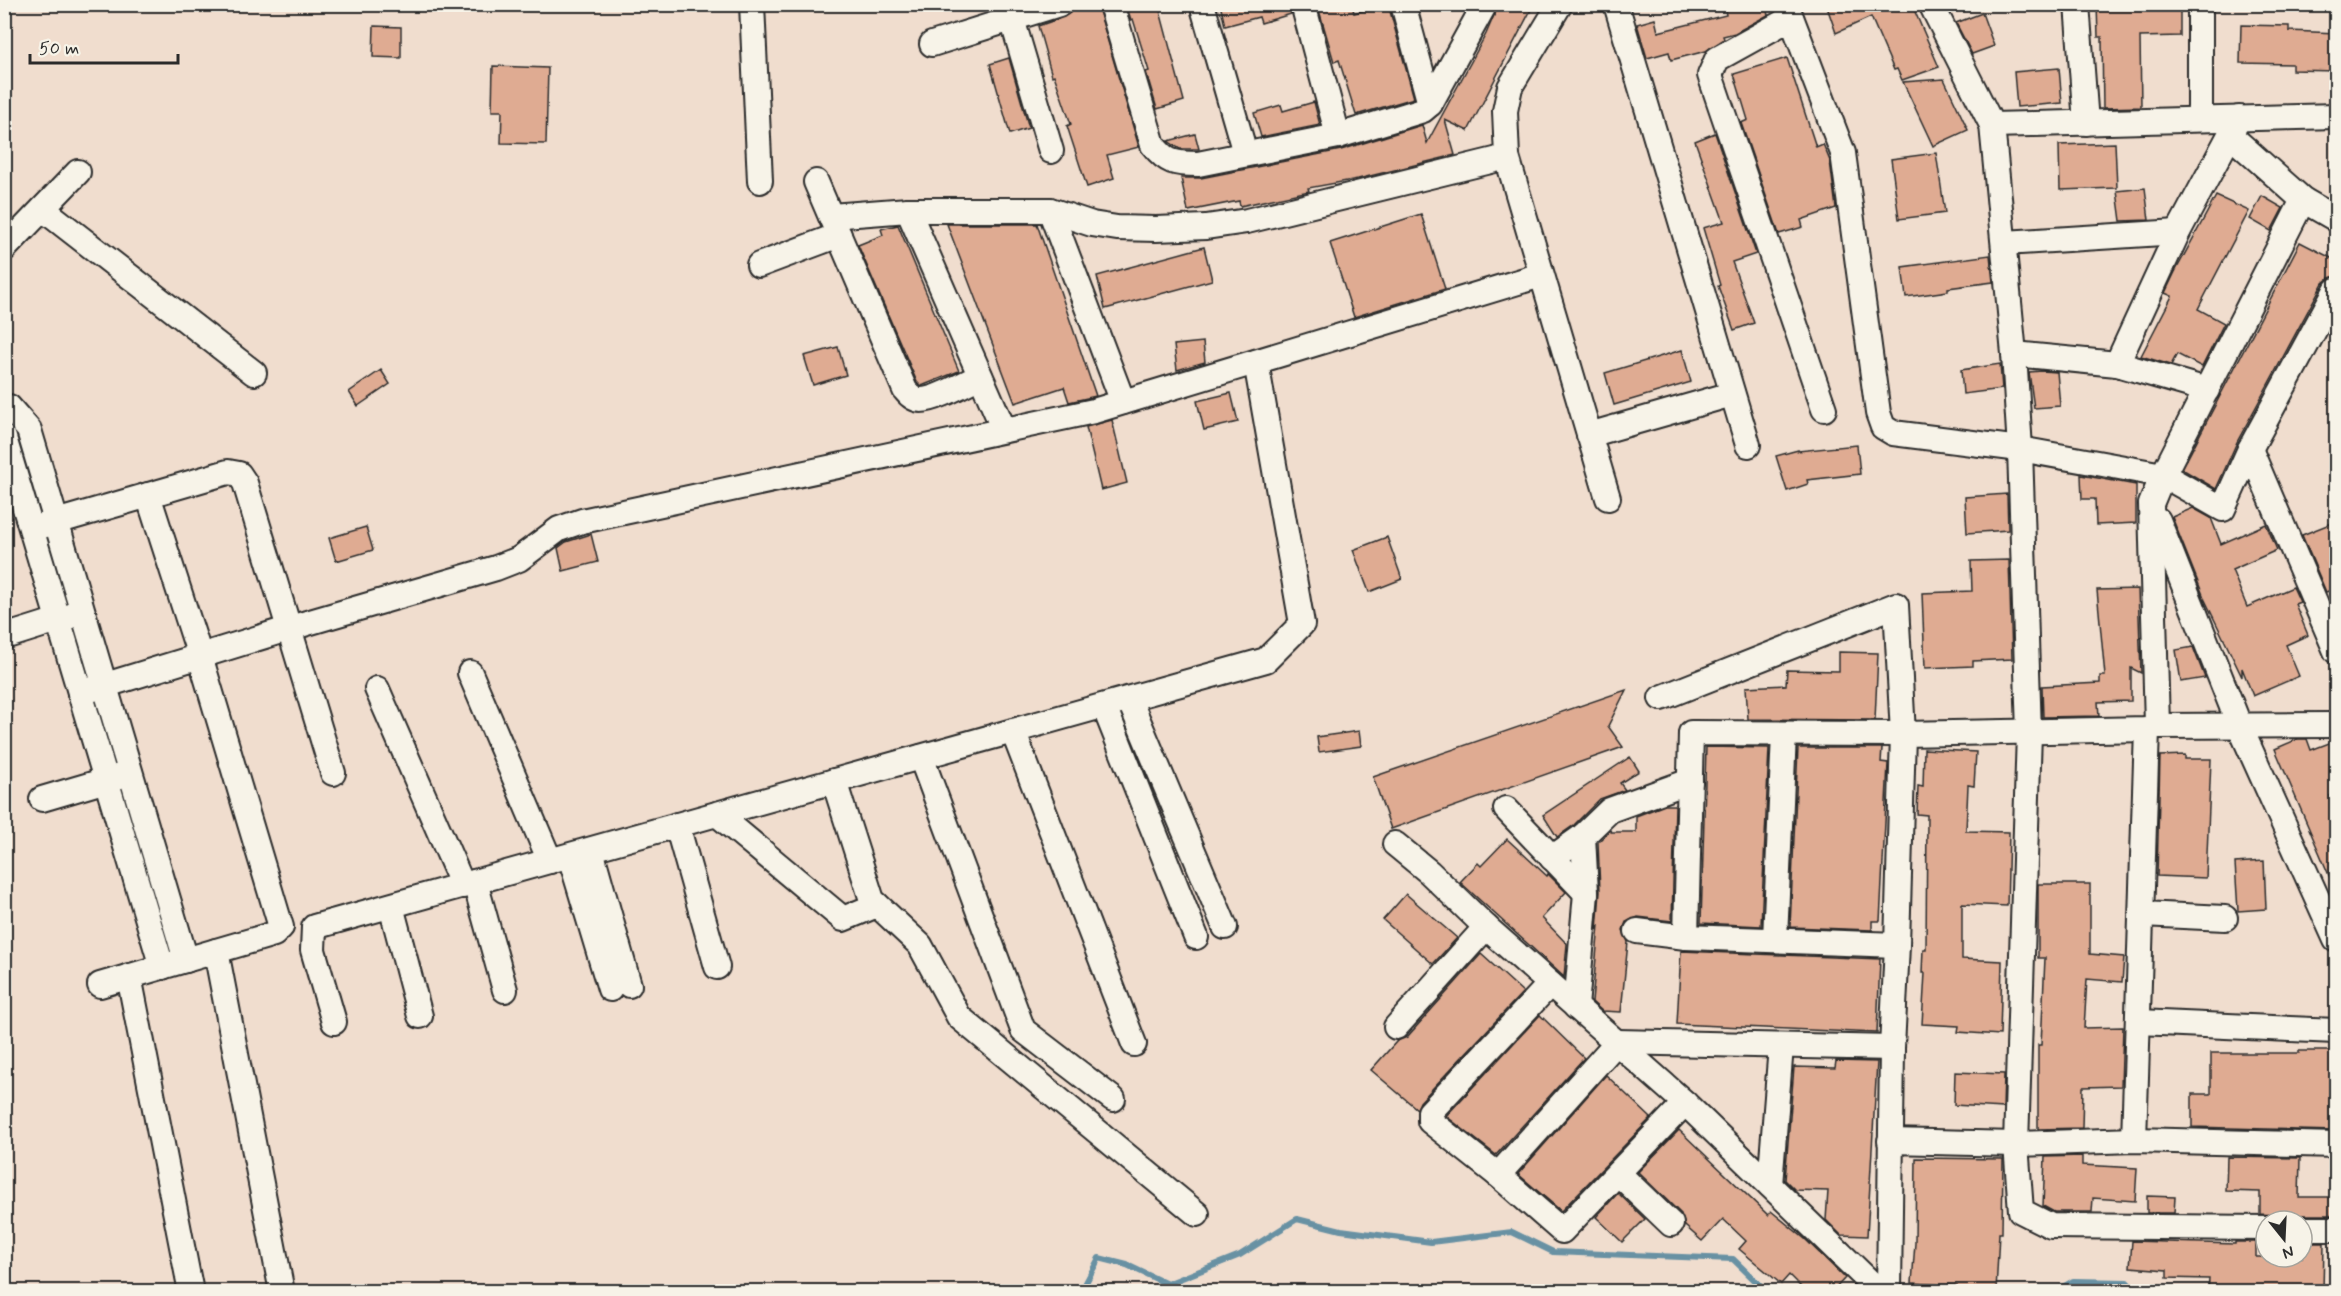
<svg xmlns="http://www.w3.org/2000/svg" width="2341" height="1296" font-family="Mynerve,sans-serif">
	<rect width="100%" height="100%" fill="#f0ddce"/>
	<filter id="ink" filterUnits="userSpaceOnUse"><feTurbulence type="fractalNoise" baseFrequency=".0167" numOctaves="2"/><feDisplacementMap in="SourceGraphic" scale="12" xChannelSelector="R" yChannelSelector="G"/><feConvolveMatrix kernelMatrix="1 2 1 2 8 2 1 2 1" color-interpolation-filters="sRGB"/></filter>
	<g filter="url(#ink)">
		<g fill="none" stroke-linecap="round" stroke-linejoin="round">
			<g stroke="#6891a3" stroke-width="6">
				<polyline points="1081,1292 1099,1258 1127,1265 1167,1284 1240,1255 1297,1219 1341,1230 1431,1242 1512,1232 1553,1252 1733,1259 1767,1292"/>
				<polyline points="2054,1292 2073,1281 2127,1282 2136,1292"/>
			</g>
		</g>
		<g fill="#dfab92" stroke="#2b2b2b" stroke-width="1.5">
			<polygon points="1073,4 1097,4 1139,147 1107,155 1114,178 1087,187 1067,126 1071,124 1054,75 1052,76 1038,26 1064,17 1070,13"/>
			<polygon points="1126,4 1168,4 1168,8 1160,11 1184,101 1157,109 1146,72 1149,71 1133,19 1131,20"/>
			<polygon points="1220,4 1289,4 1291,14 1261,23 1259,17 1225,26"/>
			<polygon points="1339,4 1352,4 1354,13 1388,4 1414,98 1356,115 1339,60 1334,62 1319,10"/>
			<polygon points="1499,4 1534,4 1468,131 1445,120 1455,155 1358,179 1308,188 1309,191 1240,206 1239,201 1188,211 1181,178 1201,178 1341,150 1422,125 1427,143 1486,34"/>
			<polygon points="1724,4 1765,4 1768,15 1735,33 1723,36 1724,39 1706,51 1671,60 1669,52 1647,58 1637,24 1655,19 1658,32 1726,15"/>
			<polygon points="1826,4 1912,5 1939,67 1902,80 1897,69 1894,70 1871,17 1836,33"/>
			<polygon points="2097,4 2180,4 2180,36 2140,37 2141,107 2103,108 2102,37 2098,37"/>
			<polygon points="1982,13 1994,46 1972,54 1956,23"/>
			<polygon points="2241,25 2289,26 2289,31 2337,33 2337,71 2292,70 2292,64 2240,63"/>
			<polygon points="374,26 401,27 401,58 373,57"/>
			<polygon points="1009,58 1029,128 1010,134 990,64"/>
			<polygon points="1787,58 1816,147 1823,144 1830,161 1836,208 1801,220 1803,227 1779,234 1741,123 1748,120 1734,74"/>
			<polygon points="493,66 548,68 546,144 501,143 502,111 492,111"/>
			<polygon points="2059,68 2062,103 2017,107 2014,72"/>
			<polygon points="1944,79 1968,130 1933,146 1903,82"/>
			<polygon points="1314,102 1320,125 1261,137 1254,113 1281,105 1283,111"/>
			<polygon points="1715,133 1756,254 1732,262 1754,323 1734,330 1718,286 1720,285 1703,228 1724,222 1695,141"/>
			<polygon points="1195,134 1199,149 1180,149 1168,141"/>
			<polygon points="2115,143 2117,188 2060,190 2059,145"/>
			<polygon points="1936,153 1945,213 1899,219 1891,159"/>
			<polygon points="2145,188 2149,220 2121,221 2117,191"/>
			<polygon points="2216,196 2249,211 2198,309 2224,323 2202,367 2177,354 2171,365 2141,356 2172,296 2165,293 2175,272"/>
			<polygon points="2262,196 2283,208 2271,231 2250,219"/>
			<polygon points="1421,214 1445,289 1354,317 1330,243"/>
			<polygon points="947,224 1037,224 1096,396 1069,402 1064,387 1015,403"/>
			<polygon points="898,225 959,371 924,385 921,386 917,382 858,245 883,235 881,229"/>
			<polygon points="2300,242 2337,261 2337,276 2329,278 2323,283 2237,442 2216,489 2182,469"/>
			<polygon points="1204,247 1212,280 1105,309 1097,276"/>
			<polygon points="1990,255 1993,282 1948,288 1948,291 1906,297 1902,267"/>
			<polygon points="1203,342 1205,362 1177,370 1174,345"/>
			<polygon points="838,347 846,375 813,385 804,356"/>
			<polygon points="1682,350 1691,382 1614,405 1605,373"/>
			<polygon points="2000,364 2002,389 1963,394 1961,370"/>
			<polygon points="381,370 390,384 358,406 349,392"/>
			<polygon points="2042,371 2057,372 2060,406 2034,408 2029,372"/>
			<polygon points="1231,393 1238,422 1204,430 1197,401"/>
			<polygon points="1112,420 1127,483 1101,490 1086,427"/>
			<polygon points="1857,445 1860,474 1807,480 1808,484 1787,491 1776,456 1798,450 1798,451"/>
			<polygon points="2081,475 2136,485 2136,523 2096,525 2095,499 2082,499"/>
			<polygon points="2007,494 2008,530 1967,533 1965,497"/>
			<polygon points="2193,508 2211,518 2221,544 2266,524 2277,550 2232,570 2247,607 2293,587 2300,602 2295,604 2308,635 2286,645 2299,676 2253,696 2242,668 2242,677 2205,600 2172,517"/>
			<polygon points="2337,521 2337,588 2326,592 2302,535"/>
			<polygon points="366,527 373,550 336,561 329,538"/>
			<polygon points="591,534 598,562 563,571 558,548 566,542"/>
			<polygon points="1387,537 1402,579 1369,592 1353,550"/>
			<polygon points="2009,560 2012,659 1973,661 1973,666 1925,668 1922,593 1972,591 1971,561"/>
			<polygon points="2138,589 2141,673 2131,668 2131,701 2098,702 2099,716 2043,717 2042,686 2100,683 2100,676 2105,676 2097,590"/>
			<polygon points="2193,647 2205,678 2181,682 2176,650"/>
			<polygon points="1839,652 1878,653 1875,720 1748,719 1746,687 1786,685 1787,670 1839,671"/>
			<polygon points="1626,690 1608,726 1623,747 1391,829 1373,777"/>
			<polygon points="1359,731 1361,746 1319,752 1317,737"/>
			<polygon points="2298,739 2307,739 2311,750 2337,740 2337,793 2330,796 2337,810 2337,894 2275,749"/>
			<polygon points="1706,747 1769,748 1761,926 1701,923"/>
			<polygon points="1798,748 1882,748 1881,762 1888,763 1880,921 1872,921 1872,930 1790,927"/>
			<polygon points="1924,749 1976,752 1974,786 1968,785 1966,831 2009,832 2007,906 1962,904 1962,959 2002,961 2000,1035 1958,1032 1959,1026 1922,1024 1925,973 1922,973 1923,949 1926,949 1927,815 1917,814 1918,786 1923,787"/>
			<polygon points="2185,755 2185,759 2211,759 2206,878 2157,876 2160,756"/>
			<polygon points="1630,757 1639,771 1620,783 1625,790 1600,799 1574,825 1557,837 1543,815"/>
			<polygon points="1665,805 1675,805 1672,921 1638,917 1626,922 1623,930 1628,942 1621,1012 1602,1011 1592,1002 1599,925 1597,930 1600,892 1598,842 1610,830 1611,832 1636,832 1636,816"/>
			<polygon points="1507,839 1547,876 1548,874 1566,892 1542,918 1567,944 1564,977 1460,882 1478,863 1481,866"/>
			<polygon points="2264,861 2266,909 2238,911 2235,863"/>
			<polygon points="2038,884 2090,884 2090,954 2124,957 2122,982 2087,979 2084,1028 2123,1027 2121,1086 2083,1087 2082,1128 2038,1129 2038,1045 2041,1045 2045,958 2038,958"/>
			<polygon points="1406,894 1457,938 1433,964 1383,920"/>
			<polygon points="1681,951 1880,959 1877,1033 1677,1024"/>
			<polygon points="1481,954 1523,992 1420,1102 1417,1109 1371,1070 1397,1041 1407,1037"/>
			<polygon points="1540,1015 1584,1058 1496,1155 1446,1116"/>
			<polygon points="2299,1051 2336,1051 2337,1131 2192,1127 2192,1094 2211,1094 2211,1053 2299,1053"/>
			<polygon points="1836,1061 1877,1062 1867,1236 1841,1235 1826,1220 1828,1191 1795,1190 1785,1180 1794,1067 1835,1068"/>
			<polygon points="1955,1072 2004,1074 2003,1108 1954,1105"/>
			<polygon points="1606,1075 1651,1118 1561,1211 1518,1174"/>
			<polygon points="1679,1130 1768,1215 1771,1211 1805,1239 1845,1278 1832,1292 1806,1292 1789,1275 1781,1284 1739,1249 1746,1241 1723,1219 1702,1241 1685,1226 1681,1214 1638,1172"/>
			<polygon points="2082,1156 2082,1165 2137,1168 2135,1201 2093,1198 2092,1212 2054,1212 2043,1206 2045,1157"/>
			<polygon points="2227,1157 2300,1158 2299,1197 2337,1197 2337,1215 2302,1215 2290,1221 2278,1221 2273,1215 2260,1214 2260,1192 2226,1191"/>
			<polygon points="1916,1158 2003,1159 2002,1233 1999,1233 1996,1292 1956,1292 1957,1286 1912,1283 1915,1243"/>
			<polygon points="1618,1193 1645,1219 1622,1242 1596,1217"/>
			<polygon points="2147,1196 2175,1197 2174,1213 2147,1213"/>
			<polygon points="2132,1241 2235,1244 2235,1242 2256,1242 2256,1257 2302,1257 2302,1243 2324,1243 2323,1292 2208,1292 2209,1279 2167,1278 2167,1270 2130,1267"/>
		</g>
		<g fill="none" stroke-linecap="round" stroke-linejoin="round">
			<defs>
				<g id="minor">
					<polyline points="752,4 760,181"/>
					<path d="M1111 4 1153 145C1167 163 1175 164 1198 164L1338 136 1423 110 1430 104 1485 4"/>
					<polyline points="1202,4 1245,153"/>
					<polyline points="1303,4 1338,136"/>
					<polyline points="1403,4 1430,104"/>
					<polyline points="1560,4 1510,87 1505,111 1507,157 1608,498"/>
					<polyline points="1616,4 1748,445"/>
					<polyline points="1786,4 1843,153 1878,413 1883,427 1893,433 2020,449 2163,475 2223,509 2250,449 2336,290"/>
					<polyline points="1931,4 1992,125 2014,354 2020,449 2029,733 2016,1144 2021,1211 2051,1226 2266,1228"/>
					<polyline points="2077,4 2086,123"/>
					<polyline points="2200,4 2200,119"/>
					<polyline points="1791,18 1717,59 1710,75 1824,409"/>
					<polyline points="1012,19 1051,151"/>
					<polyline points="932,44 1059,4"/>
					<polyline points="1992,125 2336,116"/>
					<polyline points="2231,136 2303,200 2336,219"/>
					<path d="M816 182 905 390C909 395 914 400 921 400 936 400 965 383 980 376"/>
					<polyline points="43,209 254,373"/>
					<polyline points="908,210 1004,430"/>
					<polyline points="1050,210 1123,402"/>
					<polyline points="831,216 908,210 1050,210 1092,224 1117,228 1156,229 1206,227 1247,221 1507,157"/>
					<polyline points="2004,243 2178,232"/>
					<polyline points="4,249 78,172"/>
					<polyline points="759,265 839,235"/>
					<polyline points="2014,354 2117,364 2207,390"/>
					<polyline points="2117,364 2178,232 2239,118"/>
					<polyline points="9,407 29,430 186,960"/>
					<polyline points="1589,435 1732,394"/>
					<polyline points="4,438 162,967"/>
					<polyline points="2250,449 2336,651"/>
					<polyline points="2158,520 2240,727 2336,940"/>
					<polyline points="42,526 228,472 239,474 245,483 333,773"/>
					<polyline points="4,637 74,615"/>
					<polyline points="470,673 550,861"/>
					<polyline points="377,689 463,886"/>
					<polyline points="80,693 307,623 496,568 519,559 559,529 582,521 1094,411 1541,275"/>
					<polyline points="1661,698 1896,605 1903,734 1897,945 1892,1048 1889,1292"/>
					<polyline points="1129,699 1225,927"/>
					<polyline points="1104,706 1196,937"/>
					<polyline points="2157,726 2151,504 2163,475 2303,200"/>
					<polyline points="1013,731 1134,1044"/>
					<polyline points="921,757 1023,1030 1113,1099"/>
					<polyline points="834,781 872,900 920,945 959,1017 1197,1214"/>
					<polyline points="42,799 120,776"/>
					<polyline points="1506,809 1586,893"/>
					<polyline points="717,814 843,919 877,905"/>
					<polyline points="677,825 717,967"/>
					<polyline points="1395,844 1429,872 1486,927 1685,1103 1880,1292"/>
					<polyline points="591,850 629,985"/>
					<polyline points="570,856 610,989"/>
					<polyline points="1552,858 1583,836 1610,810 1690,781"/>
					<polyline points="475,882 505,990"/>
					<polyline points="391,906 420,1016"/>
					<polyline points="2142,914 2225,918"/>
					<polyline points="1637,931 1686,937"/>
					<polyline points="1775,939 1784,734"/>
					<polyline points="1897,945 1686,937 1691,733 1903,734 2147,729 2157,726 2336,725"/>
					<polyline points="216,951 282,1292"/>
					<polyline points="129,976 191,1292"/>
					<polyline points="1550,984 1430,1112 1430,1121 1498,1175 1562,1231 1685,1103"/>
					<polyline points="100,985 274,934 281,927 200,656 148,495"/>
					<polyline points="1576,1007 1586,893 1583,836"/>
					<polyline points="334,1022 313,950 314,927 1266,660 1302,624 1256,362"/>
					<polyline points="2139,1022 2336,1031"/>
					<polyline points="1396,1027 1486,927"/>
					<polyline points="2134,1140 2147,729"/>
					<polyline points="1890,1141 2016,1144 2134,1140 2336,1145"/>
					<polyline points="1618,1173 1671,1224"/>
					<polyline points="1498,1175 1617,1042 1892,1048"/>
					<polyline points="1770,1185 1781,1046"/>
					<polyline points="2302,1229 2336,1229"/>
				</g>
			</defs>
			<use href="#minor" stroke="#2b2b2b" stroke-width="28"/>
			<use href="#minor" stroke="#f7f3e8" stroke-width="24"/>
		</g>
	</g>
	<rect width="2341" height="1296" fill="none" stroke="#f7f3e8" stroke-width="24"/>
	<rect x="12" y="12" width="2317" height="1272" fill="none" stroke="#2b2b2b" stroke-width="2" filter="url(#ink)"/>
	<g transform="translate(2284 1239) rotate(162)"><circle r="28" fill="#f7f3e8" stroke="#a5a39c" stroke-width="1.5"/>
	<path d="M0-4.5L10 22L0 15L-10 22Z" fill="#2b2b2b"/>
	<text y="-9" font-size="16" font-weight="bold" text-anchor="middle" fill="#2b2b2b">N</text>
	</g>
	<path d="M30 54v9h148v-9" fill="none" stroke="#2b2b2b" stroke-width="3"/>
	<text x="39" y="54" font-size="18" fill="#2b2b2b" stroke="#f7f3e8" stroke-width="4.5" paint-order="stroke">50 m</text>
</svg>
